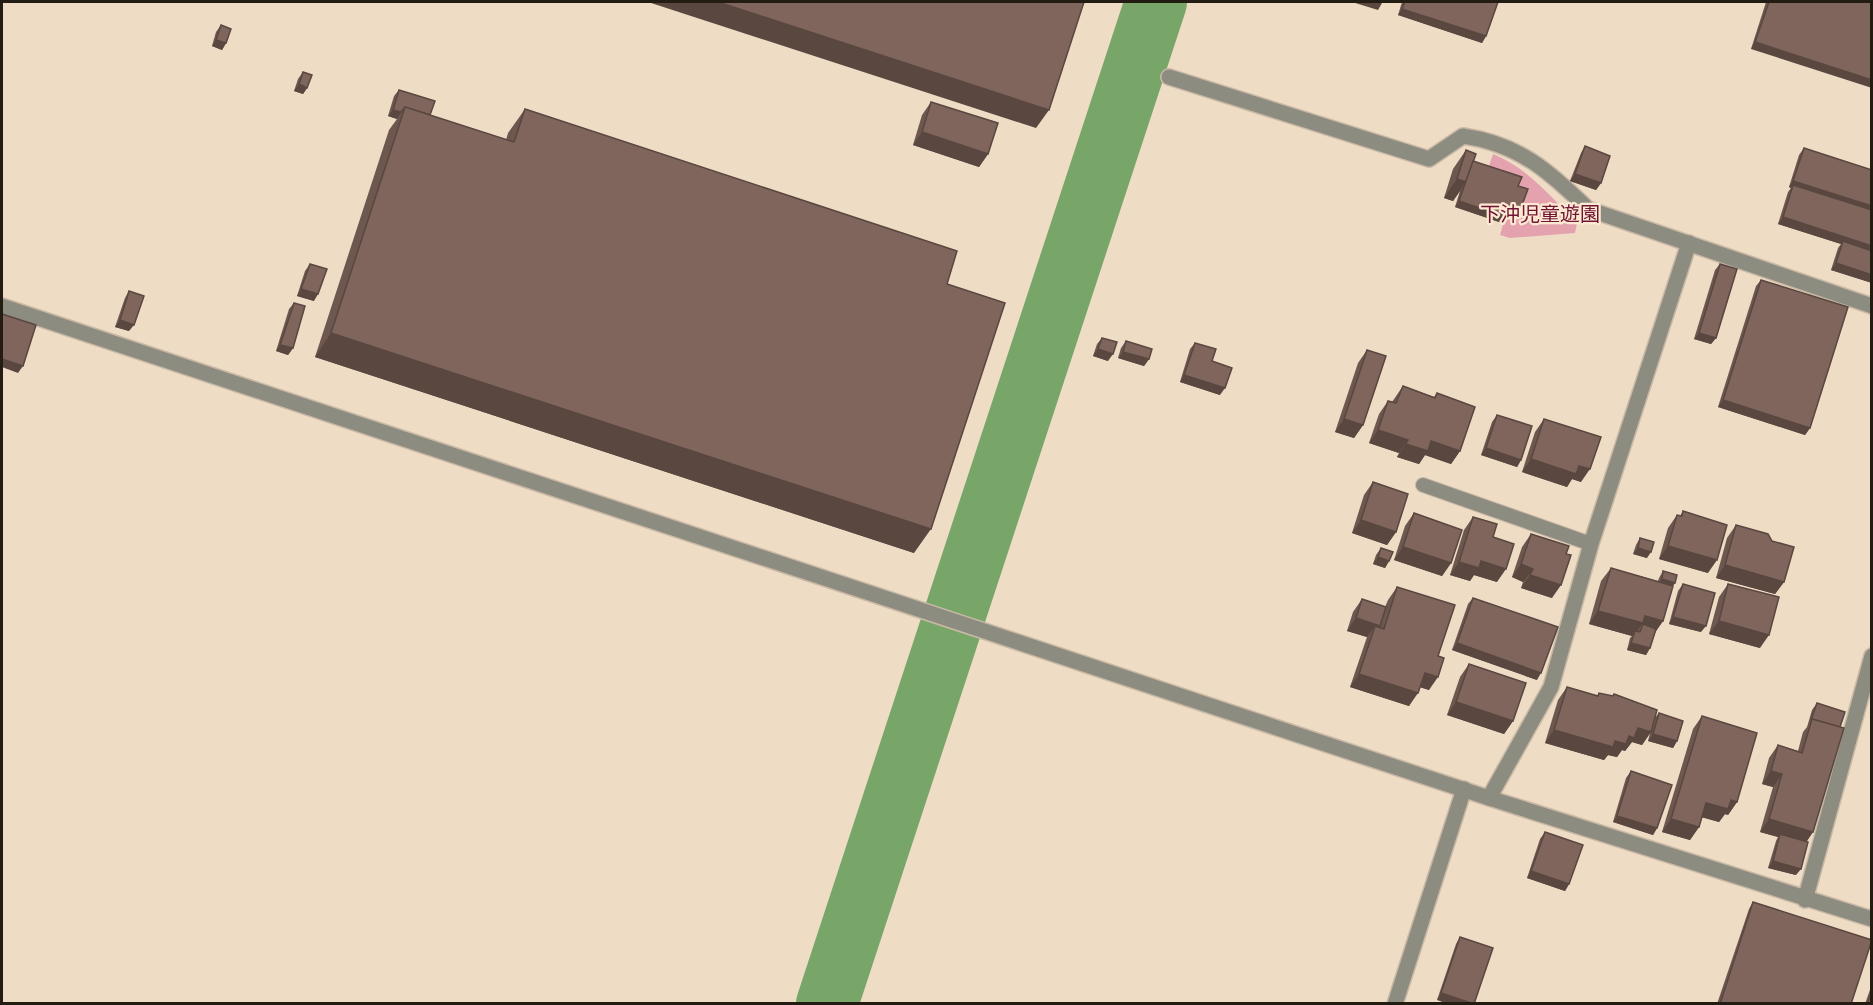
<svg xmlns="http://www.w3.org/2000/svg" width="1873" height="1005" font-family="Cabin,'Noto Sans JP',sans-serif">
	<rect width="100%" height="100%" fill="#efdcc5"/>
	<path fill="#e4a2af" d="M1493 154C1528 168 1551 197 1577 223L1575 233 1510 238 1500 235 1505 217 1516 220 1524 195 1487 172Z"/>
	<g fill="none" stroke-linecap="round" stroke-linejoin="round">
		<polyline stroke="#78a568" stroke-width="62" points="827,1004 1156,2"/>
		<defs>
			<polyline id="lane" points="1423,485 1591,544"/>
			<g id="street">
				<path d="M1169 77 1429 159 1463 136C1519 144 1549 171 1588 209L1872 306"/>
				<polyline points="2,306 1489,798 1872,919"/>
				<polyline points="1489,798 1551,687 1591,544 1689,243"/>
				<polyline points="1805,900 1872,656"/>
				<polyline points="1395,1004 1464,789"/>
			</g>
		</defs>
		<use href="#lane" stroke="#cab9a5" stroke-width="16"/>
		<use href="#street" stroke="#cab9a5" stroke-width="18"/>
		<use href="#lane" stroke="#8d8c81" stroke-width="14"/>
		<use href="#street" stroke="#8d8c81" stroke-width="15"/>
	</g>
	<g fill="#6d574f">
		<polygon points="1402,2 1498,2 1486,36 1482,43 1398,15"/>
		<polygon points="1766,2 1872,2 1751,49"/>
		<polygon points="221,25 226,43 222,50 212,46 216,32"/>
		<polygon points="303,72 307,88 303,94 294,91 298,79"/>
		<polygon points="399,90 430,115 506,140 508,133 525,109 947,284 914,553 315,357 389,130 397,119 388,116 394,96"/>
		<polygon points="931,102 988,154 979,167 913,145 922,115"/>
		<polygon points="1585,146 1601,183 1596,190 1570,181 1581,153"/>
		<polygon points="1804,148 1872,283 1831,270 1838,248 1841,244 1778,224 1788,192 1791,188 1789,187 1799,155"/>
		<polygon points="1466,150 1473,161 1518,186 1519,213 1515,220 1506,217 1502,223 1455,207 1460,191 1453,201 1444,198 1453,169"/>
		<polygon points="310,264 314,301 297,296 305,271"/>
		<polygon points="1720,264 1716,338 1711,344 1694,339 1715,270"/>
		<polygon points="1761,280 1810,428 1805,435 1718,407 1756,286"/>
		<polygon points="129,291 129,331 115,327 125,298"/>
		<polygon points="294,303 293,348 288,355 276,351 289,309"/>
		<polygon points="1102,338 1108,361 1093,356 1097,344"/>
		<polygon points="1126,341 1149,359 1144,366 1118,358 1121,348"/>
		<polygon points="1195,343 1212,361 1220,395 1180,382 1190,349"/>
		<polygon points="1367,350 1363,425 1354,438 1335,432 1358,363"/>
		<polygon points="1403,386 1434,397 1437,393 1460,451 1451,464 1425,455 1419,464 1397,457 1399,453 1369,443 1379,414 1388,401 1392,402"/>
		<polygon points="1497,415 1521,460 1517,467 1481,455 1492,422"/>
		<polygon points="1544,419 1581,482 1572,479 1567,487 1522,472 1535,432"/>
		<polygon points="1373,482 1396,532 1387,545 1352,533 1364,495"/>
		<polygon points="1683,511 1708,573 1659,559 1668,528 1677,515 1680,516"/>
		<polygon points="1414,513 1451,563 1442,576 1394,560 1405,526"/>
		<polygon points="1473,517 1493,537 1497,582 1474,575 1470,581 1450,575 1464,530"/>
		<polygon points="1736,525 1784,582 1775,594 1716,578 1727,538"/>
		<polygon points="1531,534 1552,598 1521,588 1523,582 1512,577 1522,547"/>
		<polygon points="1640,538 1647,558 1633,554 1636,545"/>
		<polygon points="1381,548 1389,561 1385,568 1373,564 1376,555"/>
		<polygon points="1611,568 1658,581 1659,578 1663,571 1672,587 1663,621 1656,631 1650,648 1646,655 1627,650 1630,638 1632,636 1589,624 1601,581"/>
		<polygon points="1683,584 1701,632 1669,624 1678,591"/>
		<polygon points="1728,584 1760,648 1709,634 1719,597"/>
		<polygon points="1397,587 1438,656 1429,690 1420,687 1409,706 1350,687 1367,637 1347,631 1353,612 1362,599 1385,607 1388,600"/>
		<polygon points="1473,598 1537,680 1452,650 1468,604"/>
		<polygon points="1469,664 1513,721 1504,734 1447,715 1460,677"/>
		<polygon points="1567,687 1597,696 1599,693 1612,696 1614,694 1654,719 1659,713 1677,741 1673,748 1648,741 1650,733 1642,745 1632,742 1625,751 1622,750 1617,757 1608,755 1604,760 1545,743 1558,700"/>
		<polygon points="1817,703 1840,727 1813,832 1807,841 1796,875 1768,868 1776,841 1778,837 1760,832 1773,787 1762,784 1769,758 1778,745 1798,751 1803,732 1807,727 1812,710"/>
		<polygon points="1702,716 1737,802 1728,815 1725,814 1719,822 1702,817 1699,827 1690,840 1662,832 1693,729"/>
		<polygon points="1631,771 1657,828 1653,835 1613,822 1626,778"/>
		<polygon points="1545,832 1569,884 1565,891 1527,878 1540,839"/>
		<polygon points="1753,902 1851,1004 1717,1004 1749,909"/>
		<polygon points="1460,937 1493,948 1437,1000 1456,944"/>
		<polygon points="1872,984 1872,1004 1865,1004"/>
	</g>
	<g fill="#594740">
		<polygon points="648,2 718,2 1049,110 1036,128"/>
		<polygon points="1352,2 1377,2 1382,3 1378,10"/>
		<polygon points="1402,9 1486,36 1482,43 1398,15"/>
		<polygon points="216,40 226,43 222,50 212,46"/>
		<polygon points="1755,42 1872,80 1872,88 1751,49"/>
		<polygon points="299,84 307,88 303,94 294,91"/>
		<polygon points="393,110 401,112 397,119 388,116"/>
		<polygon points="922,132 988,154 979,167 913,145"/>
		<polygon points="1575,174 1601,183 1596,190 1570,181"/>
		<polygon points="1457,179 1466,182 1453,201 1444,198"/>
		<polygon points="1793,181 1872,206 1872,214 1793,185 1791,188 1789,187"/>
		<polygon points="1459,201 1509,210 1519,213 1515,220 1506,217 1502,223 1455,207"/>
		<polygon points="1783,217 1872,246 1872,254 1843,241 1841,244 1778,224"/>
		<polygon points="1836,263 1872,275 1872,283 1831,270"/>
		<polygon points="301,289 318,294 314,301 297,296"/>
		<polygon points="120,320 134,325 129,331 115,327"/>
		<polygon points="331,333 931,529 914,553 315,357"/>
		<polygon points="1699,333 1716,338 1711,344 1694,339"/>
		<polygon points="280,345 293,348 288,355 276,351"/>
		<polygon points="1098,349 1113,354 1108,361 1093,356"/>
		<polygon points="1123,352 1149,359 1144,366 1118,358"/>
		<polygon points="2,359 23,366 18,373 2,367"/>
		<polygon points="1184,375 1225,388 1220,395 1180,382"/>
		<polygon points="1723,400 1810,428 1805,435 1718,407"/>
		<polygon points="1344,419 1363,425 1354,438 1335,432"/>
		<polygon points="1378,430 1408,440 1399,453 1369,443"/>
		<polygon points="1431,441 1460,451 1451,464 1425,455 1419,464 1397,457 1406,444"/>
		<polygon points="1486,448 1521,460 1517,467 1481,455"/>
		<polygon points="1531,459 1579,466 1590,469 1581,482 1572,479 1567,487 1522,472"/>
		<polygon points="1361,520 1396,532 1387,545 1352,533"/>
		<polygon points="1668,546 1717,560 1708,573 1659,559"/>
		<polygon points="1403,547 1451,563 1442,576 1394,560"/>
		<polygon points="1638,548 1651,552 1647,558 1633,554"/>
		<polygon points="1378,557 1389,561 1385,568 1373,564"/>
		<polygon points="1481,561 1506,569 1497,582 1474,575 1470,581 1450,575 1459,562"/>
		<polygon points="1521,564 1533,569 1523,582 1512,577"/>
		<polygon points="1725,565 1784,582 1775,594 1716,578"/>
		<polygon points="1530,575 1561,585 1552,598 1521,588"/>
		<polygon points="1662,579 1675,583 1671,589 1657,586"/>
		<polygon points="1598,611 1645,616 1663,621 1654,634 1642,624 1634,636 1635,631 1632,636 1589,624"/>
		<polygon points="1673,617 1706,626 1701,632 1669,624"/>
		<polygon points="1356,618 1380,626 1371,639 1375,626 1367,637 1347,631"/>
		<polygon points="1719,621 1769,635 1760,648 1709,634"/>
		<polygon points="1457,643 1541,673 1537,680 1452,650"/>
		<polygon points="1631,643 1650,648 1646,655 1627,650"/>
		<polygon points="1425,673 1438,677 1429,690 1416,686"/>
		<polygon points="1359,674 1418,693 1409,706 1350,687"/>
		<polygon points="1456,702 1513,721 1504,734 1447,715"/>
		<polygon points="1638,728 1651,732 1642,745 1632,742 1625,751 1622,750 1617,757 1608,755 1604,760 1545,743 1554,730 1615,741 1629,736"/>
		<polygon points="1653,734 1677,741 1673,748 1648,741"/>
		<polygon points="1771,771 1782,774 1773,787 1762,784"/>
		<polygon points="1731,800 1737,802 1728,815 1725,814 1719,822 1697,816 1706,803"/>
		<polygon points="1617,816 1657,828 1653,835 1613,822"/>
		<polygon points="1671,819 1699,827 1690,840 1662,832"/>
		<polygon points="1769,819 1813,832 1804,845 1780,834 1778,837 1760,832"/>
		<polygon points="1773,861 1801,869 1796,875 1768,868"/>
		<polygon points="1531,871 1569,884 1565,891 1527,878"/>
		<polygon points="1441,993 1473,1004 1448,1004 1437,1000"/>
	</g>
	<g fill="#7f655c" stroke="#594740" stroke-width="1.5">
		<polygon points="718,2 1084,2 1049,110"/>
		<polygon points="1405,2 1498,2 1486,36 1402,9"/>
		<polygon points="1769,2 1872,2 1872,80 1755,42"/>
		<polygon points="221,25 231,29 226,43 216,40"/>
		<polygon points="303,72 312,75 307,88 299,84"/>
		<polygon points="399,90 435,101 430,115 405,107 401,112 393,110"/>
		<polygon points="931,102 998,123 988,154 922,132"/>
		<polygon points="405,107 514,142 525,109 957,251 947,284 1005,303 931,529 331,333"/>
		<polygon points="1585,146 1610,156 1601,183 1575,174"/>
		<polygon points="1804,148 1872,170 1872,206 1793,181"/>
		<polygon points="1466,150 1476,154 1466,182 1457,179"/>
		<polygon points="1473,161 1522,177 1518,186 1528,189 1519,213 1509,210 1506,217 1459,201"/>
		<polygon points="1793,185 1872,210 1872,246 1783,217"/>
		<polygon points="1843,241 1872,251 1872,275 1836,263"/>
		<polygon points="310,264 327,269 318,294 301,289"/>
		<polygon points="1720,264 1737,269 1716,338 1699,333"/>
		<polygon points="1761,280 1848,307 1810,428 1723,400"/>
		<polygon points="129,291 144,296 134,325 120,320"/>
		<polygon points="294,303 305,306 293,348 280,345"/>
		<polygon points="2,314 36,325 23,366 2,359"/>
		<polygon points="1102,338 1117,342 1113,354 1098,349"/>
		<polygon points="1126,341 1152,349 1149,359 1123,352"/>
		<polygon points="1195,343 1216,349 1212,361 1232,368 1225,388 1184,375"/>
		<polygon points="1367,350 1386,356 1363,425 1344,419"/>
		<polygon points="1403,386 1435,398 1437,393 1475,407 1460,451 1431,441 1428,451 1406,444 1408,440 1378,430 1388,401 1396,403"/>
		<polygon points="1497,415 1532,426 1521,460 1486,448"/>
		<polygon points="1544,419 1601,437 1590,469 1579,466 1576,474 1531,459"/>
		<polygon points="1373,482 1408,494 1396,532 1361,520"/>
		<polygon points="1683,511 1727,525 1717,560 1668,546 1677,515 1682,516"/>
		<polygon points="1414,513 1462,530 1451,563 1403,547"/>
		<polygon points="1473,517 1497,524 1493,537 1514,544 1506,569 1481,561 1479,568 1459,562"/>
		<polygon points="1736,525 1768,534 1772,541 1794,547 1784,582 1725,565"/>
		<polygon points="1531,534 1569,546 1566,554 1571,555 1561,585 1530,575 1533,569 1521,564"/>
		<polygon points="1640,538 1654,542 1651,552 1638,548"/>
		<polygon points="1381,548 1393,552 1389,561 1378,557"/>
		<polygon points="1611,568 1673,586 1663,621 1645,616 1643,623 1598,611"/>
		<polygon points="1663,571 1677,575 1675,583 1662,579"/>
		<polygon points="1683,584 1715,593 1706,626 1673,617"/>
		<polygon points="1728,584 1779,597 1769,635 1719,621"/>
		<polygon points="1397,587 1455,605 1438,656 1444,658 1438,677 1425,673 1418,693 1359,674 1375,626 1384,629"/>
		<polygon points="1473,598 1558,627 1541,673 1457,643"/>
		<polygon points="1362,599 1386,607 1380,626 1356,618"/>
		<polygon points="1643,624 1656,629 1650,648 1631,643 1635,631 1640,632"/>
		<polygon points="1469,664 1526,683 1513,721 1456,702"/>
		<polygon points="1567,687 1598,696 1599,693 1613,696 1614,694 1657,710 1651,732 1638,728 1634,738 1629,736 1626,744 1615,741 1613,747 1554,730"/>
		<polygon points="1817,703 1845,712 1840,727 1812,719 1811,720"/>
		<polygon points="1659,713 1683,721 1677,741 1653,734"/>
		<polygon points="1702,716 1757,733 1737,802 1731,800 1728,809 1706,803 1699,827 1671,819"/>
		<polygon points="1812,719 1844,728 1813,832 1769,819 1782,774 1771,771 1778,745 1802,753"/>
		<polygon points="1631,771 1672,785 1657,828 1617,816"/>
		<polygon points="1545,832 1583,845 1569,884 1531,871"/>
		<polygon points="1780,834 1808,842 1801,869 1773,861"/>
		<polygon points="1753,902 1872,940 1851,1004 1720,1004"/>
		<polygon points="1460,937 1493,948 1474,1004 1441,993"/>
		<polygon points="1872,991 1872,1004 1867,1004"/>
	</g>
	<g text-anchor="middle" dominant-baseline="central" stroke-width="4.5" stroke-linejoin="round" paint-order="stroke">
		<g font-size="20" fill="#711334" stroke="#fce9d2">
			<text x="1540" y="214">下沖児童遊園</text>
		</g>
	</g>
	<rect width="1873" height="1005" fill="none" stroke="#231c13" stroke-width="6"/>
</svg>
